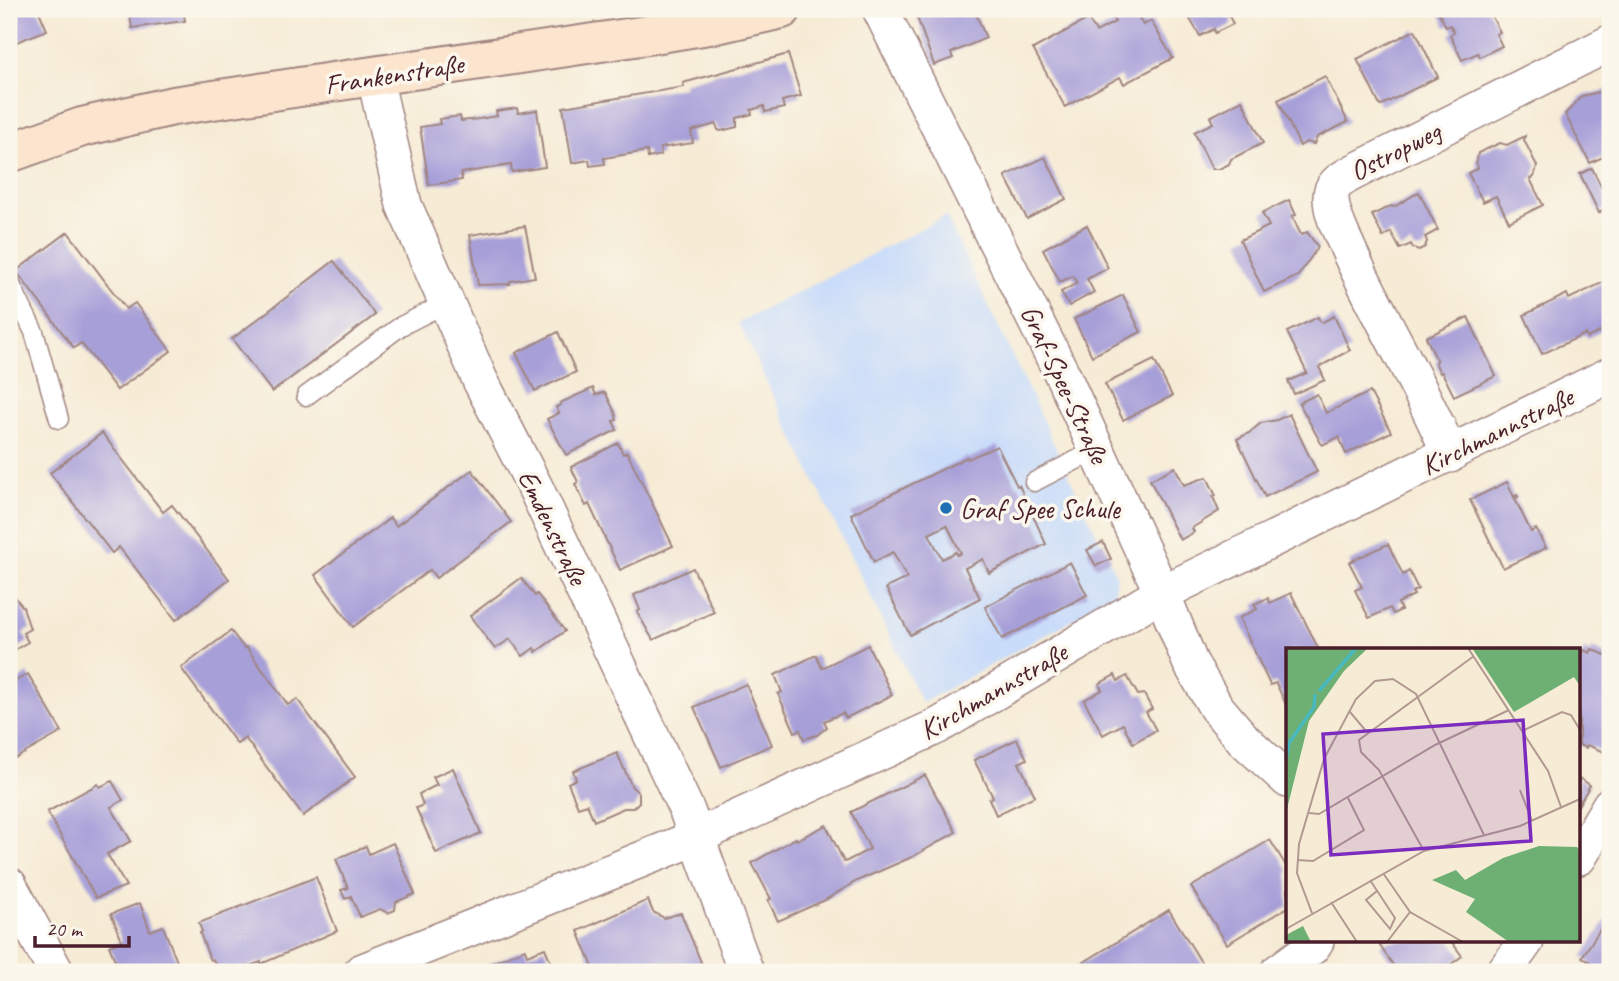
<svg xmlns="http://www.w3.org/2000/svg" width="1619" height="981" font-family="Caveat,sans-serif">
	<rect width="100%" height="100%" fill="#fbf7ec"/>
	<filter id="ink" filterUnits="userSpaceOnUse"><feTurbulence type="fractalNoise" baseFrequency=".0143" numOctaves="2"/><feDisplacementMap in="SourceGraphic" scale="14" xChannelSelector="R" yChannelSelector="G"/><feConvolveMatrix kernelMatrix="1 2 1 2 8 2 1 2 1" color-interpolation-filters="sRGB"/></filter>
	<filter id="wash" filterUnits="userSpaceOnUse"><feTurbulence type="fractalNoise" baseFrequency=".00686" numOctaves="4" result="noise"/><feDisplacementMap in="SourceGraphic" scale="28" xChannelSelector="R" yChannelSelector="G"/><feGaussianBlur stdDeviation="1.57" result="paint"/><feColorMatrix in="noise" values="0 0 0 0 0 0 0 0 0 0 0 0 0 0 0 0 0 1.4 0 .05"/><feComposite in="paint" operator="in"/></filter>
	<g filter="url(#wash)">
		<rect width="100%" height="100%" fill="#f6ebd5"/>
		<polygon fill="#c9dcf9" points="946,216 1117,577 1114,597 922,703 738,323"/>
		<g id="blocks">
			<g fill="#a79fd8" fill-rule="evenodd">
				<polygon points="9,9 38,9 47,30 9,45"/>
				<polygon points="129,9 183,9 185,21 132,28"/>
				<polygon points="936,9 974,9 986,38 951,53 953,58 934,65 917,17"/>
				<polygon points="1116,9 1134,9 1143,25 1151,21 1173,58 1124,84 1120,77 1065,107 1033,49 1088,19 1096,32 1115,22 1112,15 1115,14"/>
				<polygon points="1184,9 1241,9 1229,16 1233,24 1215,33 1214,29 1200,36"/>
				<polygon points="1437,9 1488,9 1500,32 1496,34 1502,46 1480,57 1478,53 1462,60 1450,35 1454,32 1450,25 1446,27"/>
				<polygon points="1415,30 1438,77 1380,106 1357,59"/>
				<polygon points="788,54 801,96 782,101 784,108 765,112 764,106 751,110 752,114 737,118 737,127 721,131 718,130 716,124 691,131 693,143 660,148 661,155 648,158 647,151 604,158 605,164 590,166 589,160 572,163 563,107 684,87 683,83"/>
				<polygon points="1325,76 1348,122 1317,137 1314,144 1306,142 1300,146 1278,100"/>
				<polygon points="1607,90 1610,98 1610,149 1604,151 1603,157 1590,163 1565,114 1582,96"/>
				<polygon points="1242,100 1263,143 1231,159 1229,164 1219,169 1212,169 1194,132 1213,123 1210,117"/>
				<polygon points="517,108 518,113 537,110 545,167 512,172 511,165 461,173 462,180 429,185 420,127 440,124 439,119 460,116 461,121 479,119 497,116 496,111"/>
				<polygon points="1525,136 1524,140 1537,166 1534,177 1530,179 1543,205 1509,222 1496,196 1483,202 1468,173 1478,168 1476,162 1478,153 1500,143 1507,145"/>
				<polygon points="1045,157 1066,199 1027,219 1005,176"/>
				<polygon points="1592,168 1610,204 1610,207 1599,213 1580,174"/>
				<polygon points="1419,192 1438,230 1425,237 1427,241 1425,247 1419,250 1413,248 1411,244 1400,249 1391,232 1383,237 1372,215 1391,206 1394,207"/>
				<polygon points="1289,200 1296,215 1292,216 1301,235 1307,232 1318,247 1298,276 1264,292 1240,240 1269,226 1262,213"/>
				<polygon points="1087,225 1108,268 1087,279 1094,292 1069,306 1061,292 1077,283 1073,276 1060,282 1043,249"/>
				<polygon points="525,226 535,277 510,281 510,284 478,285 470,235"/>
				<polygon points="68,232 126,309 135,303 171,351 117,390 81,343 74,348 16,271"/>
				<polygon points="334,261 375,315 272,392 232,339"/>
				<polygon points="1610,279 1610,327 1587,338 1585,334 1542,354 1524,315 1567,294 1569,299"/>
				<polygon points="1123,295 1141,332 1092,356 1074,319"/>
				<polygon points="1334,316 1350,350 1319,367 1325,380 1294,394 1288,381 1307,373 1287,332 1318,317 1321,323"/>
				<polygon points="1468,317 1496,376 1454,396 1442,372 1440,373 1435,362 1437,361 1426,337"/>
				<polygon points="558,332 576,372 535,391 516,353"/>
				<polygon points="1154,360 1172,396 1123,420 1105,384"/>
				<polygon points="593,388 596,395 605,392 615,412 617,420 613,421 617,430 566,455 547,419 559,413 556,407 561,405 560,403"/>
				<polygon points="1370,392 1391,432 1346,454 1339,437 1322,445 1299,403 1317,394 1326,413"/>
				<polygon points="1289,414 1317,472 1265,497 1237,439 1249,433 1261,423 1277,420"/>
				<polygon points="102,433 163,512 172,505 229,579 176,620 119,547 112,553 50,473"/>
				<polygon points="618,443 623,454 627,452 673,546 620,570 589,504 586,506 575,484 578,482 571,467"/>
				<path d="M997 446 1017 486 1019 485 1046 544 989 573 983 559 965 568 980 598 910 635 886 588 907 578 893 552 874 562 851 514 967 457 968 459ZM947 525 961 553 957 555 956 552 942 559 929 534Z"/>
				<polygon points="1175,467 1184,485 1207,477 1216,496 1213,497 1219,511 1192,528 1194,532 1180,540 1150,480"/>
				<polygon points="472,470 511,522 436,578 430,570 353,627 315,575 390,518 396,526"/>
				<polygon points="1507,482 1514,497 1517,495 1518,497 1515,499 1531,532 1536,529 1546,548 1503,568 1470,500"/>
				<polygon points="1103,542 1111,559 1096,566 1087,550"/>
				<polygon points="1388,544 1403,575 1409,571 1418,589 1412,592 1414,595 1398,603 1401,610 1393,614 1390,608 1369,618 1355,590 1362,587 1349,562"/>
				<polygon points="1070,562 1087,595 1002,639 985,607"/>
				<polygon points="693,568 714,612 653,640 637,612 640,610 634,595"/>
				<polygon points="521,578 535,596 537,594 565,631 536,652 534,648 523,656 510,639 495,649 470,616"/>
				<polygon points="9,590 23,607 30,629 23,633 28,642 9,653"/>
				<polygon points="1291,593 1319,650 1288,650 1288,709 1276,683 1270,685 1239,618 1257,609 1254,604 1268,598 1270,603"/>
				<polygon points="231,631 244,648 246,647 288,705 297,699 355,777 303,816 245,738 237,744 181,668"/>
				<polygon points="868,645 892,695 846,718 843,713 824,721 827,727 817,735 804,739 800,730 795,732 778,694 782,692 775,675 816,655 822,668"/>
				<polygon points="1592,649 1610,657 1610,737 1604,752 1587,745 1586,748 1579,745 1579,664 1584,650 1590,653"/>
				<polygon points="28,674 62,732 16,758 9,745 9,685"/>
				<polygon points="1115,675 1118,681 1127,676 1138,695 1144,694 1152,709 1146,712 1156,730 1133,743 1123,724 1103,735 1084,700 1102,690 1099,684"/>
				<polygon points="746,684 772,745 721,767 694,707"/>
				<polygon points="1017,739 1027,759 1019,763 1035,796 996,815 989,799 993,797 974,760"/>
				<polygon points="617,753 632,787 639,793 639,802 633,808 624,808 594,821 587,804 578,807 568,783 576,779 573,771"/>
				<polygon points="453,768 481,833 436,853 416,808 423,805 419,794 437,785 433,777"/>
				<polygon points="925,775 956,832 912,857 857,881 825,900 778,921 768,900 771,899 752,863 796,838 797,840 826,825 844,862 847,861 870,849 851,812"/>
				<polygon points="1579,778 1590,785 1579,804"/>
				<polygon points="112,781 123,800 111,807 131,841 107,854 126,886 96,898 47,812 98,784 100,787"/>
				<polygon points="1270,840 1288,869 1288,907 1227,944 1191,887"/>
				<polygon points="393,843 415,894 396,902 395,910 388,913 380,909 360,917 351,896 345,899 341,890 348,888 336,859 366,846 369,854"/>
				<polygon points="316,877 337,931 261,964 261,962 233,972 218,972 213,959 210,960 200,933 202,932 199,923"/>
				<polygon points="648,900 653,912 664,918 681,913 705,972 595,972 578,931"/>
				<polygon points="140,903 150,931 163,926 181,972 120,972 109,946 122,941 111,914"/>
				<polygon points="1169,910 1204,967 1195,972 1068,972"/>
				<polygon points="1610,914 1610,972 1585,972 1591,963 1582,957"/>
				<polygon points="1388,941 1451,941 1462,956 1441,972 1438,967 1430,972 1413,972 1410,968 1404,972 1398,972 1380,946"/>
				<polygon points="545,948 555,972 470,972 525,949 527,955"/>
			</g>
		</g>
	</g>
	<g filter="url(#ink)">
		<use href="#blocks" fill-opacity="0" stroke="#a08580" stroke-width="2"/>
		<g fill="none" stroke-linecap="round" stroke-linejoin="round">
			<defs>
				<g id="lane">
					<polyline points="9,281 34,332 59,419"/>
					<polyline points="306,396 401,326 446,303"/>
					<polyline points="1034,482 1096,450"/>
				</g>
				<g id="street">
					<polyline points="880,9 1064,378 1162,593 1190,662 1216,707 1244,740 1288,780"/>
					<polyline points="375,78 404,205 480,380 535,487 687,811 746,972"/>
					<path d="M1450 455C1421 385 1381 321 1350 253 1343 236 1331 216 1331 198 1330 183 1344 178 1354 172L1610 43"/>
					<polyline points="1579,857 1610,805"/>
					<polyline points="9,885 56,972"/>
					<polyline points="361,972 680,844 938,726 1162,593 1610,375"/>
					<polyline points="1278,972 1312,947 1316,941"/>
					<polyline points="1504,972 1526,941"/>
				</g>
				<polyline id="secondary" points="9,153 82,127 173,106 654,34 721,23 782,9"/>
			</defs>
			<use href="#lane" stroke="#a08580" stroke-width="21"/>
			<use href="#street" stroke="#a08580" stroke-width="38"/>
			<use href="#secondary" stroke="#a08580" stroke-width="42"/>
			<use href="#lane" stroke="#fff" stroke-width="18"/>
			<use href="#street" stroke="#fff" stroke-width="35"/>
			<use href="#secondary" stroke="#fbe5cf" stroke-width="38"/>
		</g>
	</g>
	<circle fill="#1f6fb2" stroke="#fbf7ec" stroke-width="2.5" cx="946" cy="508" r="7"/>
	<g text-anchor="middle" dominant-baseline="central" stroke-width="7" stroke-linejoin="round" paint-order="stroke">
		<g font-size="28" fill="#4a1f2b" stroke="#fbf7ec">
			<text transform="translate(394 74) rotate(-9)">Frankenstraße</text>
			<text transform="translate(1395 151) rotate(-27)">Ostropweg</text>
			<text transform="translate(1065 384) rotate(65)">Graf-Spee-Straße</text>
			<text transform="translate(1497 431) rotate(-26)">Kirchmannstraße</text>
			<text transform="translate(553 527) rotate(64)">Emdenstraße</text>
			<text transform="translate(993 691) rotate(-30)">Kirchmannstraße</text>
		</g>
		<g font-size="28" fill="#4a1f2b" stroke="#fbf7ec" text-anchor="start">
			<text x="960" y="508">Graf Spee Schule</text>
		</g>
	</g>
	<g transform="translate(1286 648)">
		<rect width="294" height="294" fill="#f6ebd5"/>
		<path d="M0 0H82L58 23 23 73 0 165ZM186 0H294V38L288 29 228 64ZM253 198 291 199 294 203V294H223L180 264 189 251 146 232 170 222 179 232 217 210ZM17 278 25 294H0V287Z" fill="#6eb073"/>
		<path fill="none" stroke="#49b8bf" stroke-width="3.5" d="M33 43 70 0M0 112 3 95 28 59 29 46"/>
		<path fill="none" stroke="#b19991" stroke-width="2" d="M182 0 262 123 275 159M64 64 80 83M236 83 276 64 285 67 294 82M234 142 246 173M23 165 33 166 149 97 223 62M138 203 93 122 75 104 73 92 188 8M11 212 27 213 78 182 62 150M97 225 124 264 177 294M84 232 109 270 104 281 80 252 91 243M45 254 71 294M26 265 11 225 13 196 38 111 70 51 89 33 107 31 130 46 198 187M0 281 138 203 234 178 294 151M101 294 124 264"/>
		<path fill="#7b2cbf" fill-opacity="0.15" stroke="#7b2cbf" stroke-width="3.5" d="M237 72 245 193 45 207 37 86Z"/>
		<rect width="294" height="294" fill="none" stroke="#4a1f2b" stroke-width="3.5"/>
	</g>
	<rect width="1619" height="981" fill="none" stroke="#fbf7ec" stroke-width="35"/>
	<path d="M35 936v10h94v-10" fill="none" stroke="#4a1f2b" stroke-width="3.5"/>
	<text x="46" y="936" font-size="21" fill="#4a1f2b" stroke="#fbf7ec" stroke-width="5" paint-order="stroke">20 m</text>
</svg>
